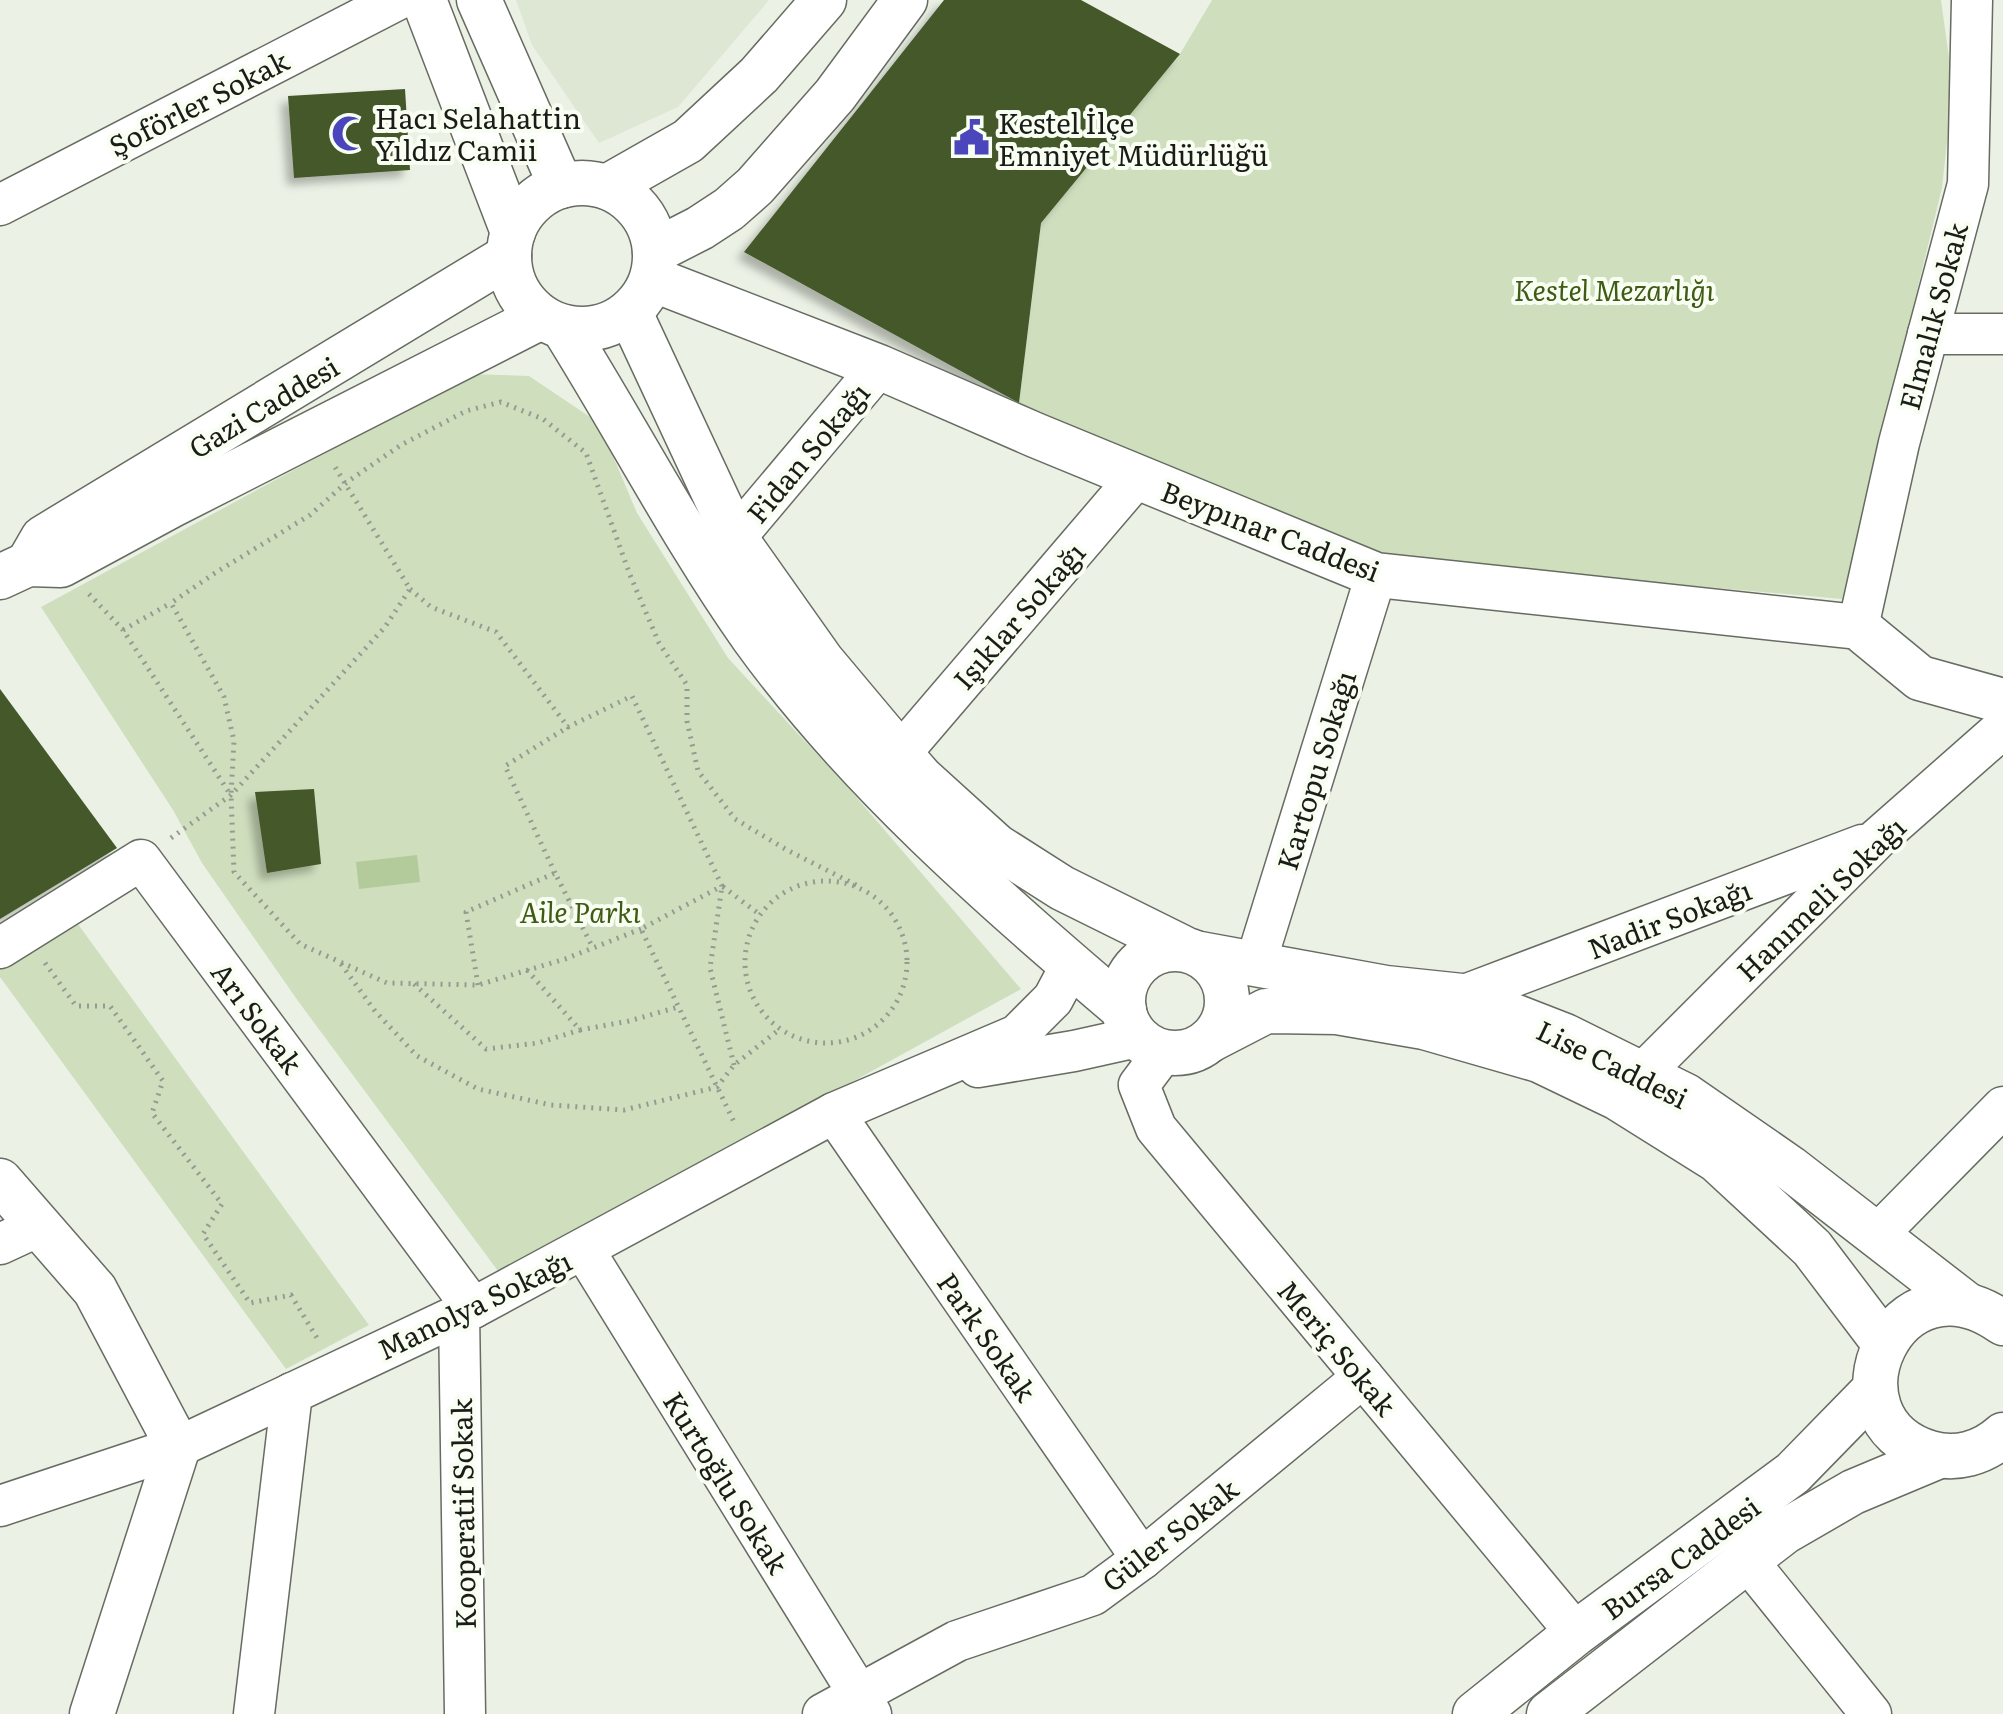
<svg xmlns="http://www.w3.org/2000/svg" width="2003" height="1714" font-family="Literata,serif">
	<defs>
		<filter id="shadow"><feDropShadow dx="-7" dy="7" stdDeviation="4" flood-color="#0004"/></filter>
	</defs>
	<rect width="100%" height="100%" fill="#ebf1e5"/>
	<polygon fill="#dde7d4" points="516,0 769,0 678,107 599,143 532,45"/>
	<g fill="#cfdfbe">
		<polygon points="1212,0 1941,0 1953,87 1942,188 1842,599 1378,558 1019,403 1041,223 1180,54"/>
		<polygon points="471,374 529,376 599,423 637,513 728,658 851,791 1021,989 501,1275 298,1001 202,863 173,810 41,607"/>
		<polygon points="75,920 369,1325 286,1369 0,977 0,967"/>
	</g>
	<polygon fill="#b3ca9a" points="417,855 420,882 359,889 356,862"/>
	<g fill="#44582c" filter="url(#shadow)">
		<polygon points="944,0 1081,0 1180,54 1041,223 1019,403 744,252"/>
		<polygon points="405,89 410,170 294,178 288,96"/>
		<polygon points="0,689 117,848 0,919"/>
		<polygon points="314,789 321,864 267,873 255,792"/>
	</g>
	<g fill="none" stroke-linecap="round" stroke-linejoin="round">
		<defs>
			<g id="minor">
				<polyline points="0,205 397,0"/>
				<polyline points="1928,334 2003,334"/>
				<polyline points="735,538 879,367"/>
				<polyline points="1858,627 1899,443 1968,184 1972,0"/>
				<polyline points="900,754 1137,477"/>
				<polyline points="0,948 141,860 473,1308"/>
				<polyline points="1255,965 1376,575"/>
				<polyline points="1462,996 1862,845"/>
				<polyline points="1163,1053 1139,1085 1156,1128 1576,1633"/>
				<polyline points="978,1067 1074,1051 1137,1037"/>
				<polyline points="1642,1074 1877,839 2003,728"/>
				<polyline points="834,1113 1142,1559"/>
				<polyline points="1877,1235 2003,1107"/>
				<polyline points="0,1244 39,1226"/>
				<polyline points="584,1250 871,1714"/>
				<polyline points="459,1313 465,1714"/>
				<polyline points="0,1506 178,1447 473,1308 834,1113 1017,1035 1053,999 1071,965"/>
				<polyline points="1747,1560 1871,1714"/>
				<polyline points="254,1714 292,1393"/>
				<polyline points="823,1714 957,1641 1093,1595 1142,1559 1363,1377"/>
			</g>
			<g id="major">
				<polyline points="424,0 513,232"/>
				<polyline points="479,0 561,186"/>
				<circle cx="582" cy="256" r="73"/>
				<polyline points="607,187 688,141 759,75 824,0"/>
				<polyline points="655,251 700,228 729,209 755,186 835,95 905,0"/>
				<polyline points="652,279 879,367 1035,435 1376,575 1858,627 1920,678 2003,701"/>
				<polyline points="630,313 735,538 822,661 900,754 921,778 996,846 1062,888 1183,948"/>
				<path d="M563 327C627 429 683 538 753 637 856 780 991 896 1124 1010"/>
				<polyline points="28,564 43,538 509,256"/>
				<polyline points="0,577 28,564 61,565 172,505 541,317"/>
				<circle cx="1175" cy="1001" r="52"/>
				<polyline points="1200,954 1386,988 1462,996 1565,1036 1686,1096 1790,1168 1967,1305"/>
				<polyline points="1210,1040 1266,1011 1337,1012 1424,1027 1539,1060 1618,1098 1717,1160 1812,1248 1884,1343"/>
				<polyline points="0,1181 95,1290 178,1447 92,1714"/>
				<path d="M2003 1323C1896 1246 1818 1419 1930 1453 1956 1461 1983 1453 2003 1435"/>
				<polyline points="1475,1714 1576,1633 1793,1473 1875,1389"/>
				<polyline points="1549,1714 1784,1532 1853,1492 1939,1456"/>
			</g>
		</defs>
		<use href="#minor" stroke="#666c61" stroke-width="43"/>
		<use href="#major" stroke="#666c61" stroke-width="47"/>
		<g stroke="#969b92" stroke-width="5" stroke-dasharray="2 6" stroke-linecap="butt">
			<polyline points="410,589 431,607 496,632 568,727 632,696 722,886 641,929 735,1124"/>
			<polyline points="89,594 123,630 230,794"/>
			<polyline points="123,630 171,603"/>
			<polyline points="171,838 231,795 385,627 410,589 335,467"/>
			<polyline points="555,873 505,766 568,727"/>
			<circle cx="826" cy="962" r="81"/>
			<polyline points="641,929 565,959 478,985 387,983 300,944 234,872 231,795 234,741 224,697 171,603 215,573 310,515 347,482 401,445 466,411 501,402 543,419 586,453 630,575 659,643 687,685 687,721 698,771 735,819 787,850 860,887"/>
			<polyline points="45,963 76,1006 110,1006 163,1081 152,1113 222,1204 203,1234 250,1303 291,1295 317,1338"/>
			<polyline points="341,964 375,1011 417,1056 478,1089 551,1105 624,1110 717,1087 734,1065 780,1029"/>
			<polyline points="527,970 580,1030 629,1021 678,1007"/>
			<polyline points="414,984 486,1049 538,1043 580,1030"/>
			<polyline points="478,985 466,912 555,873 593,948"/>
			<polyline points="734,1065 710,968 722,886 759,914"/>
		</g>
		<use href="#minor" stroke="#fff" stroke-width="40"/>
		<use href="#major" stroke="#fff" stroke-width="44"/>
	</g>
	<defs>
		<symbol id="mosque-bare" viewBox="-9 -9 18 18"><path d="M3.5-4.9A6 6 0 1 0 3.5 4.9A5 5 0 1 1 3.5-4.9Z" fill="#4b46bc" stroke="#f8fef2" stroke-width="2.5" paint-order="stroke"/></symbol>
		<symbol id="civic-bare" viewBox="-9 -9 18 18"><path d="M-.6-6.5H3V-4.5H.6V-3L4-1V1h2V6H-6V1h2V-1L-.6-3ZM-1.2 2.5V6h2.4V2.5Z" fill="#4b46bc" stroke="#f8fef2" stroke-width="2.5" paint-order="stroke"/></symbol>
	</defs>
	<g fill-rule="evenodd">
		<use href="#mosque-bare" x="324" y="108" width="51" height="51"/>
		<use href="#civic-bare" x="946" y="112" width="51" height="51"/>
	</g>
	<g text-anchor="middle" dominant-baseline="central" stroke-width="8" stroke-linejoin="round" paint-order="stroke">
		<g font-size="28" fill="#1a1c18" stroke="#f8fef2">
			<text transform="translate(198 102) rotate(-27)">Şoförler Sokak</text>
			<text transform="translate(1932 316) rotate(-75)">Elmalık Sokak</text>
			<text transform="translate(263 406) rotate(-31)">Gazi Caddesi</text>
			<text transform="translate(807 452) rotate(-50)">Fidan Sokağı</text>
			<text transform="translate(1271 530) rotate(21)">Beypınar Caddesi</text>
			<text transform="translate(1018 615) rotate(-49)">Işıklar Sokağı</text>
			<text transform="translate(1315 770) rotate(-73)">Kartopu Sokağı</text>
			<text transform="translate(1820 898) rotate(-44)">Hanımeli Sokağı</text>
			<text transform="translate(1669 918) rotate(-21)">Nadir Sokağı</text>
			<text transform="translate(258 1017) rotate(53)">Arı Sokak</text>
			<text transform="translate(1613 1063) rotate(26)">Lise Caddesi</text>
			<text transform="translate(474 1304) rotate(-26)">Manolya Sokağı</text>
			<text transform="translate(988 1336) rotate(55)">Park Sokak</text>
			<text transform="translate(1338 1347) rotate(50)">Meriç Sokak</text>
			<text transform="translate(727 1482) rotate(58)">Kurtoğlu Sokak</text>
			<text transform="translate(462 1514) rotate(-91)">Kooperatif Sokak</text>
			<text transform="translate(1169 1534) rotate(-38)">Güler Sokak</text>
			<text transform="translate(1680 1557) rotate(-36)">Bursa Caddesi</text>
		</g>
		<g font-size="28" fill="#1a1c18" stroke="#f8fef2" text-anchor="start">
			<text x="375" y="117">Hacı Selahattin<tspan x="375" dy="32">Yıldız Camii</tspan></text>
			<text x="998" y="122">Kestel İlçe<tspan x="998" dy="32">Emniyet Müdürlüğü</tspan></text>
		</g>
		<g font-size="28" font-style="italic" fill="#405b15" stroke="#f8fef2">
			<text x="1614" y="289">Kestel Mezarlığı</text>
			<text x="580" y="911">Aile Parkı</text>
		</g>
	</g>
</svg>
